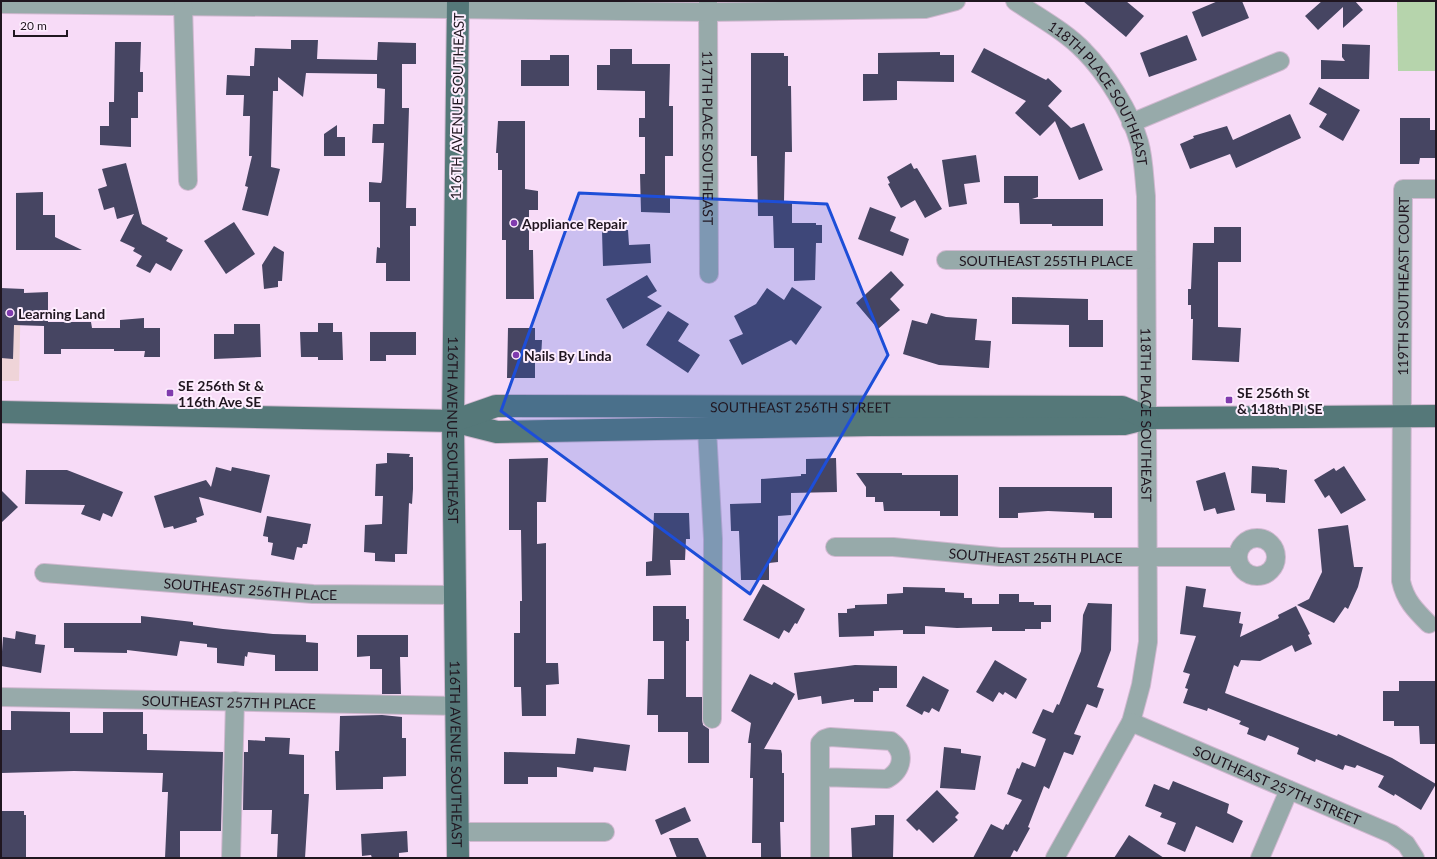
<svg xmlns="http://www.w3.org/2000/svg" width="1437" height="859" font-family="Lato,sans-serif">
	<rect width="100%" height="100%" fill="#f7dbf7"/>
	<polygon fill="#efd4d8" points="1,290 21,290 19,381 1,381"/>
	<polygon fill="#b6d4ac" points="1397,1 1436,1 1436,71 1398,71"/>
	<g fill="#464562">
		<polygon points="1083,1 1126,1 1144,16 1126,37"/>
		<polygon points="1218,1 1242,1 1249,18 1202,37 1192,12"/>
		<polygon points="1322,1 1355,1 1363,10 1343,28 1343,7 1318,30 1305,16"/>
		<polygon points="1187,35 1197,60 1149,77 1140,53"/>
		<polygon points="291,40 318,40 317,59 377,60 378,42 416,43 416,64 402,64 402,108 409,108 406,208 416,208 416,226 410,226 410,281 386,281 386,263 376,263 377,247 380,248 380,202 369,202 369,182 381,183 382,180 384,143 372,143 373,124 384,124 385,89 377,88 377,74 306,73 303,97 278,77 278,91 273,91 271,167 280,169 268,216 242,210 248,187 245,186 252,156 249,156 250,116 243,116 244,95 226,95 227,75 250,76 250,66 254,66 255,48 291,49"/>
		<polygon points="115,42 141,42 140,72 143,72 143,92 138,92 138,118 131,118 131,147 100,145 100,126 109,126 109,102 114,102"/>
		<polygon points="1342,44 1370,45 1369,79 1321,79 1321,60 1345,61 1342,57"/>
		<polygon points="984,48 1046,80 1048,78 1062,91 1048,106 1071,128 1084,123 1103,170 1079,180 1055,121 1040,136 1015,113 1026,101 971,72"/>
		<polygon points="610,49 632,49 632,64 670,64 669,106 673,106 673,156 665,156 665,197 670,197 670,213 641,212 640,174 645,174 645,137 639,137 639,118 645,118 645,91 597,90 597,65 610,65"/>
		<polygon points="940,52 940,55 954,55 954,82 897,81 897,100 863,101 863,74 878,74 878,53"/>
		<polygon points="751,53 784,53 784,56 788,56 788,86 791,86 792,152 785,152 784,201 792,201 792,223 816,223 816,225 822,225 822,243 816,243 815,280 794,281 794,248 774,248 773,216 758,216 757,156 751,156"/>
		<polygon points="550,55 569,55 569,86 521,86 521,60 550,60"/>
		<polygon points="1319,87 1360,110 1343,141 1319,127 1327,114 1309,104"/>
		<polygon points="1290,114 1301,138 1236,168 1230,154 1190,169 1180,144 1194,138 1193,136 1227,126 1233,140"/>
		<polygon points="1400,118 1430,118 1430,130 1435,130 1435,158 1420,158 1419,164 1400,164"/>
		<polygon points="498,121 525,121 525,189 538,191 538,210 529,210 529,250 533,250 534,299 506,299 506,240 502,240 502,170 498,170 498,153 496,153"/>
		<polygon points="337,125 337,137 345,137 345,156 324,156 324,134"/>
		<polygon points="976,155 980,182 964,184 967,204 949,207 942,160"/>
		<polygon points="126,163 142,224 168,238 166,241 183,250 171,271 156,263 150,273 136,266 142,256 133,251 135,248 120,241 134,214 117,219 114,207 104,210 98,189 107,186 102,169"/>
		<polygon points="911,163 914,169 917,168 942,209 925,218 915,200 901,208 888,184 890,183 887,177"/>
		<polygon points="1004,176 1038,176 1038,197 1032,199 1103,199 1103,226 1052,226 1052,224 1020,224 1019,203 1004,203"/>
		<polygon points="43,192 43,215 55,215 55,237 82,250 16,250 16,193"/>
		<polygon points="870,207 896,217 890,231 909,239 903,256 858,239"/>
		<polygon points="234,222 255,254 226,274 204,241"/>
		<polygon points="1214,227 1241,227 1241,262 1218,262 1218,327 1241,328 1239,362 1192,360 1193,319 1191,319 1191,305 1188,305 1188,289 1191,289 1193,243 1214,243"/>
		<polygon points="628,230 629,245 650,244 651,263 603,266 602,231"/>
		<polygon points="274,246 284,252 282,281 278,281 278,287 264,289 262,265"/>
		<polygon points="891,271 904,285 890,299 900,310 878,329 856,303"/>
		<polygon points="647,275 657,291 647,297 662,306 623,329 606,299"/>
		<polygon points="792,287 822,307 796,345 791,340 742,365 729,340 743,334 734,316 756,304 767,288 784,300"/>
		<polygon points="1,288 24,289 24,293 48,292 48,322 91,322 92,328 120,328 120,320 144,318 144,328 160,328 160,357 144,357 145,351 114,351 114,349 61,349 61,354 44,354 44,326 14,325 13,359 1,358"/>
		<polygon points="1012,297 1088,299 1088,320 1103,320 1103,347 1069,347 1069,325 1012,324"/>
		<polygon points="668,311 689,324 678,341 700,355 688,373 646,345"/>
		<polygon points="931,313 946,317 977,319 975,340 991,341 989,368 939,365 903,354 912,320 927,324"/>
		<polygon points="318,323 333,323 333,332 342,332 343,360 318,360 318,357 301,357 300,332 318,332"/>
		<polygon points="234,324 260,324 261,357 214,359 214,334 234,334"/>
		<polygon points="508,328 535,328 535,340 542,340 541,359 535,359 535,378 507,378"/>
		<polygon points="370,332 416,332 416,355 386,355 386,361 370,361"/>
		<polygon points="387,453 410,454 409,457 413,457 413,489 412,504 409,503 407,554 395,554 395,562 375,561 375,553 364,552 365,525 382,524 383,496 375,496 376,464 387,463"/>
		<polygon points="548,458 546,502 537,502 537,544 546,543 546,663 558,663 559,684 546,685 546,716 522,716 521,687 514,687 514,633 520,633 520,601 522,601 521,530 509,530 509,459"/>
		<polygon points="836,458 837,492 791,493 791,515 778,516 778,562 769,563 769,580 741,580 739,531 731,531 730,504 761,503 761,479 801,476 801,474 806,474 806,459"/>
		<polygon points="1252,466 1279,468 1279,469 1287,470 1285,503 1266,502 1266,494 1251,493"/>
		<polygon points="1344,466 1366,500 1341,514 1329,495 1325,498 1314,480 1334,468 1336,471"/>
		<polygon points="216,467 231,471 232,467 270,475 261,513 199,497 204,515 196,518 197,522 174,529 173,526 164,528 154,496 206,480 211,487"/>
		<polygon points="26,470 67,470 123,492 112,517 103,513 100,521 81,514 85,505 25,504"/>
		<polygon points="1225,472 1235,510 1217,514 1215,508 1204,511 1196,481"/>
		<polygon points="856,473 902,473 902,475 958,475 958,516 940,516 940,511 884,511 883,502 875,502 875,497 866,497 866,487"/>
		<polygon points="999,487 1112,487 1112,518 1094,518 1094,513 1048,511 1018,513 1018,518 999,518"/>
		<polygon points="1,490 18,507 1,523"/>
		<polygon points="654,513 689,513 690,539 686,539 685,560 670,560 671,575 646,576 646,562 652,561"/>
		<polygon points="267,516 311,524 307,544 303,544 302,548 297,547 294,560 271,555 273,543 268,542 268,537 263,536"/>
		<polygon points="1348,525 1354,567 1363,567 1358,587 1348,609 1345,607 1334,623 1297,605 1309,599 1322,572 1318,529"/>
		<polygon points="763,584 805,609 797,624 795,623 789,633 784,630 779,639 743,620"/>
		<polygon points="1186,586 1206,589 1203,607 1241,612 1239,623 1243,624 1240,637 1279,618 1278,615 1296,606 1310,634 1308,635 1312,644 1295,652 1292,645 1260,661 1241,660 1238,667 1234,665 1225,693 1337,736 1338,734 1392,758 1436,784 1421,810 1395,794 1394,796 1378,787 1384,776 1357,765 1355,768 1345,765 1343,770 1316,759 1315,762 1297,754 1299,748 1268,735 1265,741 1247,734 1249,728 1239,724 1241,721 1208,708 1207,711 1183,703 1188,689 1185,688 1190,674 1183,672 1196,636 1180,634"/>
		<polygon points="903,587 945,588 945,592 964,593 964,598 972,598 972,604 999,604 999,594 1019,594 1019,602 1034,602 1034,605 1051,605 1051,622 1041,622 1041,629 1025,629 1025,631 992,631 992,627 957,628 925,626 925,634 903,634 903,630 874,631 874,636 839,637 838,613 847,613 847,609 855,608 855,605 887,604 887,594 903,593"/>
		<polygon points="1088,603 1112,604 1111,650 1097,687 1104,689 1097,708 1087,704 1074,734 1081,736 1073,755 1064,752 1049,789 1044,786 1028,827 1030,828 1017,852 1014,850 1010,858 973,858 991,824 1003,830 1006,824 1008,825 1022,800 1007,794 1017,768 1019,769 1022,762 1035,767 1046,739 1032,733 1043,709 1053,713 1057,704 1059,705 1081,651 1083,615"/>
		<polygon points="653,606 686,606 686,619 689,619 689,641 686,641 686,697 702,697 702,719 703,725 709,729 709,763 688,763 688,732 658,732 658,715 647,715 648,679 664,679 664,641 653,641"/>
		<polygon points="141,616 193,622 193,625 223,629 273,634 306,635 306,642 318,643 318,671 275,671 275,655 248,652 247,657 245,656 244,666 217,663 217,648 207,647 207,644 180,641 177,656 127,650 127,653 74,652 74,648 64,648 64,623 141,623"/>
		<polygon points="16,631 36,635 35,644 45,645 41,673 1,666 3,637 15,639"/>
		<polygon points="357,635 408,635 408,657 400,657 401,694 382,694 382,669 370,669 370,656 357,657"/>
		<polygon points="995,660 1027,679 1016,699 1005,692 1003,695 999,692 993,702 976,692"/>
		<polygon points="855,665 897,666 897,688 879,688 879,691 873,691 873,702 854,702 854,699 822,704 821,696 798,700 794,673"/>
		<polygon points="750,674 772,685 774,682 795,694 764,749 781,750 782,754 782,773 784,773 784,822 780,822 781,858 761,858 761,843 752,843 753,778 750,778 751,743 748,743 751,723 731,711"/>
		<polygon points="923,676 949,690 939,712 932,708 929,713 924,711 922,715 906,706"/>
		<polygon points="1399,681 1436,681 1436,744 1420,744 1419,726 1394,726 1394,721 1383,721 1383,691 1399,691"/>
		<polygon points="11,711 70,712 70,733 103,733 103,712 143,712 143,734 147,734 147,750 223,752 221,831 180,831 180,858 165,858 168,792 162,792 163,773 74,771 1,773 1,730 11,730"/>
		<polygon points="382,715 402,717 402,738 406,738 406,776 383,777 383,789 378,789 336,790 335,751 339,751 340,716"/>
		<polygon points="265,737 290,738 289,754 304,755 304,794 309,794 305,858 277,858 278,834 271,834 272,810 243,810 244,752 248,752 248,740 265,741"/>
		<polygon points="577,738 630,745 626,771 594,767 593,772 557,767 557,777 528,777 528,784 504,784 504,752 575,754"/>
		<polygon points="944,747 961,749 961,753 981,756 975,790 940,788"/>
		<polygon points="1173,781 1229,804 1227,813 1243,821 1233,843 1196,826 1185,852 1167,844 1176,823 1160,817 1162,813 1145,806 1154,784 1169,790"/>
		<polygon points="937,790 959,813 955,817 958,820 933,843 919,829 917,831 906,820"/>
		<polygon points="685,807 691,821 661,835 655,820"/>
		<polygon points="1,811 24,811 24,815 26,815 26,858 1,858"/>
		<polygon points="875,815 894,815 893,858 852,858 851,828 875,825"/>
		<polygon points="407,831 408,852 399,853 399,858 372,858 371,855 362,856 361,834"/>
		<polygon points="1129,835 1164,858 1114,858"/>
		<polygon points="669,838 698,838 707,858 677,858"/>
	</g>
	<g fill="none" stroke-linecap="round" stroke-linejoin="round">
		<defs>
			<g id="minor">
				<path id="s1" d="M708 1 709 274"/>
				<path id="s2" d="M1015 1C1038 17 1065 31 1084 51 1105 72 1131 113 1139 142 1144 159 1144 178 1146 196L1148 642 1141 685 1131 722 1055 858"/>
				<polyline points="1,4 708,12 925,9 956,1"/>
				<polyline points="183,5 188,181"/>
				<polyline points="1131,123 1280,61"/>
				<path id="s3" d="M946 260H1146"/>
				<polyline points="707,429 713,539 712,719"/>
				<circle cx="1257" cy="557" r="19"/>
				<path id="s4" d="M835 547H893L1000 557H1237"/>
				<path id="s5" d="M44 573 313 594 457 595"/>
				<path id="s6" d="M1429 624C1415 610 1405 600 1401 581L1403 189H1436"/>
				<path id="s7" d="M1 697 457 706"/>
				<path id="s8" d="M1131 722 1392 834 1406 844 1415 858"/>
				<polyline points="458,832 605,832"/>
				<polyline points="231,858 235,701"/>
				<path d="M820 858C820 820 820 781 820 743L824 739 830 737 891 741C906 752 903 770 887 779L820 777"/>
				<polyline points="1260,858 1289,790"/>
			</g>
			<g id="major">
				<path id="s9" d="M458 1 453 421 458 858"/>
				<polyline points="1,412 453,421 497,432 870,425 1124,424 1148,418 1436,416"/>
				<path id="s10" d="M453 421 496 406 1122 407 1148 418"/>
			</g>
		</defs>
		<use href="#minor" stroke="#d0b8d0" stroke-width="20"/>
		<use href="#major" stroke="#d0b8d0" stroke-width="24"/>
		<use href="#minor" stroke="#97aaaa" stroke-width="18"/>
		<use href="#major" stroke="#557879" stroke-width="22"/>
	</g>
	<path fill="#1d4ed8" fill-opacity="0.2" stroke="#1d4ed8" stroke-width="3" stroke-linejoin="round" d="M579 193 827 204 888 355 750 594 501 411Z"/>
	<g fill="#803bae" stroke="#fdedfe" stroke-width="1.5">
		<circle cx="514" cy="223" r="4"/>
		<circle cx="10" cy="313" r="4"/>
		<circle cx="516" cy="355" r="4"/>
		<rect x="166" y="389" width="8" height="8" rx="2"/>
		<rect x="1225" y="396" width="8" height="8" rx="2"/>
	</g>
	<g text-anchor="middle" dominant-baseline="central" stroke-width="4" stroke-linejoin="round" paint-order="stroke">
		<g font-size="14" fill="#201620" stroke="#fdedfe">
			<text stroke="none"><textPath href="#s2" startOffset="129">118TH PLACE SOUTHEAST</textPath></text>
			<text transform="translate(457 106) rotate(-89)">116TH AVENUE SOUTHEAST</text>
			<text stroke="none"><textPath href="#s1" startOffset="137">117TH PLACE SOUTHEAST</textPath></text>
			<text stroke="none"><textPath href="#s3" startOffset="100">SOUTHEAST 255TH PLACE</textPath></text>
			<text stroke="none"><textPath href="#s6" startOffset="347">119TH SOUTHEAST COURT</textPath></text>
			<text stroke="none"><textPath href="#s10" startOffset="350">SOUTHEAST 256TH STREET</textPath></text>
			<text stroke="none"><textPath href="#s2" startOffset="466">118TH PLACE SOUTHEAST</textPath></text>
			<text stroke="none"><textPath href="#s9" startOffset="429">116TH AVENUE SOUTHEAST</textPath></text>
			<text stroke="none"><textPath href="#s4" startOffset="201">SOUTHEAST 256TH PLACE</textPath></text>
			<text stroke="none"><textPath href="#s5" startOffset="207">SOUTHEAST 256TH PLACE</textPath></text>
			<text stroke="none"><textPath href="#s7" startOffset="228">SOUTHEAST 257TH PLACE</textPath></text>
			<text stroke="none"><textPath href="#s9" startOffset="753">116TH AVENUE SOUTHEAST</textPath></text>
			<text stroke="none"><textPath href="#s8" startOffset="159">SOUTHEAST 257TH STREET</textPath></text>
		</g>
		<g font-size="14" font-weight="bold" fill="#201620" stroke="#fdedfe" text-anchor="start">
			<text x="522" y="223">Appliance Repair</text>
			<text x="18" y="313">Learning Land</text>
			<text x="524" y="355">Nails By Linda</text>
			<text x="178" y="385">SE 256th St &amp;<tspan x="178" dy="16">116th Ave SE</tspan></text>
			<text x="1237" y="392">SE 256th St<tspan x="1237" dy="16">&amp; 118th Pl SE</tspan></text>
		</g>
	</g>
	<rect width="1437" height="859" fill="none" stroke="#201620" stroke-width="4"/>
	<path d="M14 30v6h53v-6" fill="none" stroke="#201620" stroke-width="2"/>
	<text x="20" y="30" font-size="12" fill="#201620" stroke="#fdedfe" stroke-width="3" paint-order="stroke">20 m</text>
</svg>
